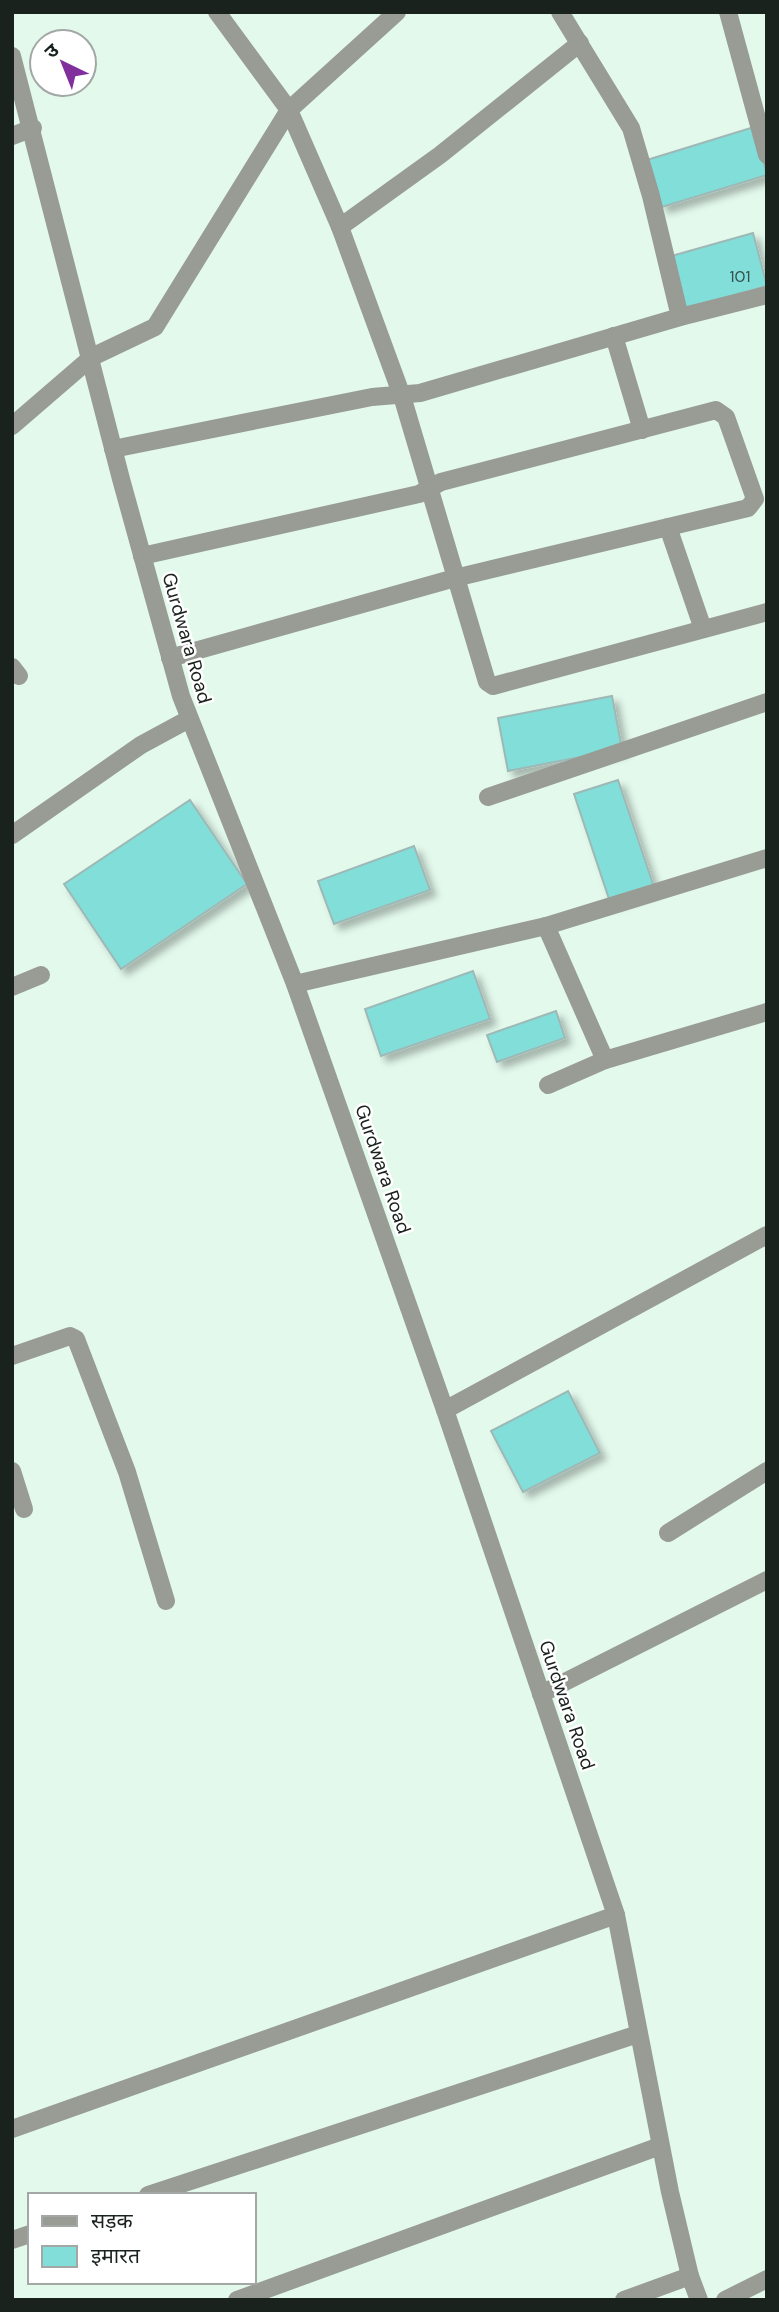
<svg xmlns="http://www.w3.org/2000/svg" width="779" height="2312" font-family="'DM Sans','Noto Sans Devanagari',sans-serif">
	<defs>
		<filter id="shadow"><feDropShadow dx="6" dy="6" stdDeviation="3.5" flood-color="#0004"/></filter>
	</defs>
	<rect width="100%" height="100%" fill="#e3f9ec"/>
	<g fill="#81ded9" stroke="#9eb8b6" stroke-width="2" filter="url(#shadow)">
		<polygon points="754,127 767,175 662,207 647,160"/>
		<polygon points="753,233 767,286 682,310 668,257"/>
		<polygon points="612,696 622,749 508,771 498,718"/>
		<polygon points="618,780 654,887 610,902 574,794"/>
		<polygon points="190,800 247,884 121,969 64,884"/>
		<polygon points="414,846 430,890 334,924 318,881"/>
		<polygon points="473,971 490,1019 381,1056 365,1009"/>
		<polygon points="556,1011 565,1038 497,1062 487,1035"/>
		<polygon points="568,1391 600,1453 523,1492 491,1431"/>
	</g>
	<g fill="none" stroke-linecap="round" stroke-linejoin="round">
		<g stroke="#989c94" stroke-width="18">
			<polyline points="217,12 289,110 340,227 402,396 487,682 493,686 767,612"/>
			<polyline points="560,12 631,128 651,196 680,317"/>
			<polyline points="728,12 767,155"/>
			<polyline points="12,56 121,479 181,696 295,984 445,1410 616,1915 670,2192 690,2276 699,2300"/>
			<polyline points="12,136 33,128"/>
			<polyline points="340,227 440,155 580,43"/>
			<polyline points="614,336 642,430"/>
			<polyline points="12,426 92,357 155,327 289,110 397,12"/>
			<polyline points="113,449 372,397 420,393 680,317 767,295"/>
			<polyline points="668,527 703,629"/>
			<polyline points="142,556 419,494 441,482 716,410 726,417 755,499 748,508 455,578 170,658"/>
			<polyline points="12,667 19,676"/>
			<polyline points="488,797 767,702"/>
			<polyline points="12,835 141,745 189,719"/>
			<polyline points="546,926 605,1060"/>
			<polyline points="295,984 546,926 767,858"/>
			<polyline points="12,987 41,975"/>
			<polyline points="548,1085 605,1060 767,1012"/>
			<polyline points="12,1356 70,1336 76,1339 127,1472 166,1601"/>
			<polyline points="445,1410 767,1235"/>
			<polyline points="12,1471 24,1509"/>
			<polyline points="668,1533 767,1471"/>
			<polyline points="541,1694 767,1580"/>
			<polyline points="12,2129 616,1915"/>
			<polyline points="148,2195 638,2034"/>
			<polyline points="12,2240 30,2234"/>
			<polyline points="237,2300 660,2146"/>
			<polyline points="624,2300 690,2276"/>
			<polyline points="725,2300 767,2279"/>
		</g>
	</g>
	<g text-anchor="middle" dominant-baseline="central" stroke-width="5" stroke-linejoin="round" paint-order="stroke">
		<g font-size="16" fill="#34514d">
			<text x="740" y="276">101</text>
		</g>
		<g font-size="19" fill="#1a221e" stroke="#fff">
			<text transform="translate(187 638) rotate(74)">Gurdwara Road</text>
			<text transform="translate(383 1169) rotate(71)">Gurdwara Road</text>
			<text transform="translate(567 1705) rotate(71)">Gurdwara Road</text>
		</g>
	</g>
	<rect width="779" height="2312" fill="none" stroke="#1a221e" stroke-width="28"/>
	<rect x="28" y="2193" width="228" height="91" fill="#ffffff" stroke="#a3a7a5" stroke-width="2"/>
	<rect x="42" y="2216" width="35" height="10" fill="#989c94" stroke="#a3a7a5" stroke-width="2"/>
	<text x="91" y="2228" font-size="21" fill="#1a221e">सड़क</text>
	<rect x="42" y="2246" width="35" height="21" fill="#81ded9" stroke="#a3a7a5" stroke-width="2"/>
	<text x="91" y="2263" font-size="21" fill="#1a221e">इमारत</text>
	<g transform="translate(63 63) rotate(317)"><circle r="33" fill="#ffffff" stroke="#a3a7a5" stroke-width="2"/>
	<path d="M0-5L12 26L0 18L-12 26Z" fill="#822f9e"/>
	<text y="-10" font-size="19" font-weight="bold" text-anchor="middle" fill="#1a221e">उ</text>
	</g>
</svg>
